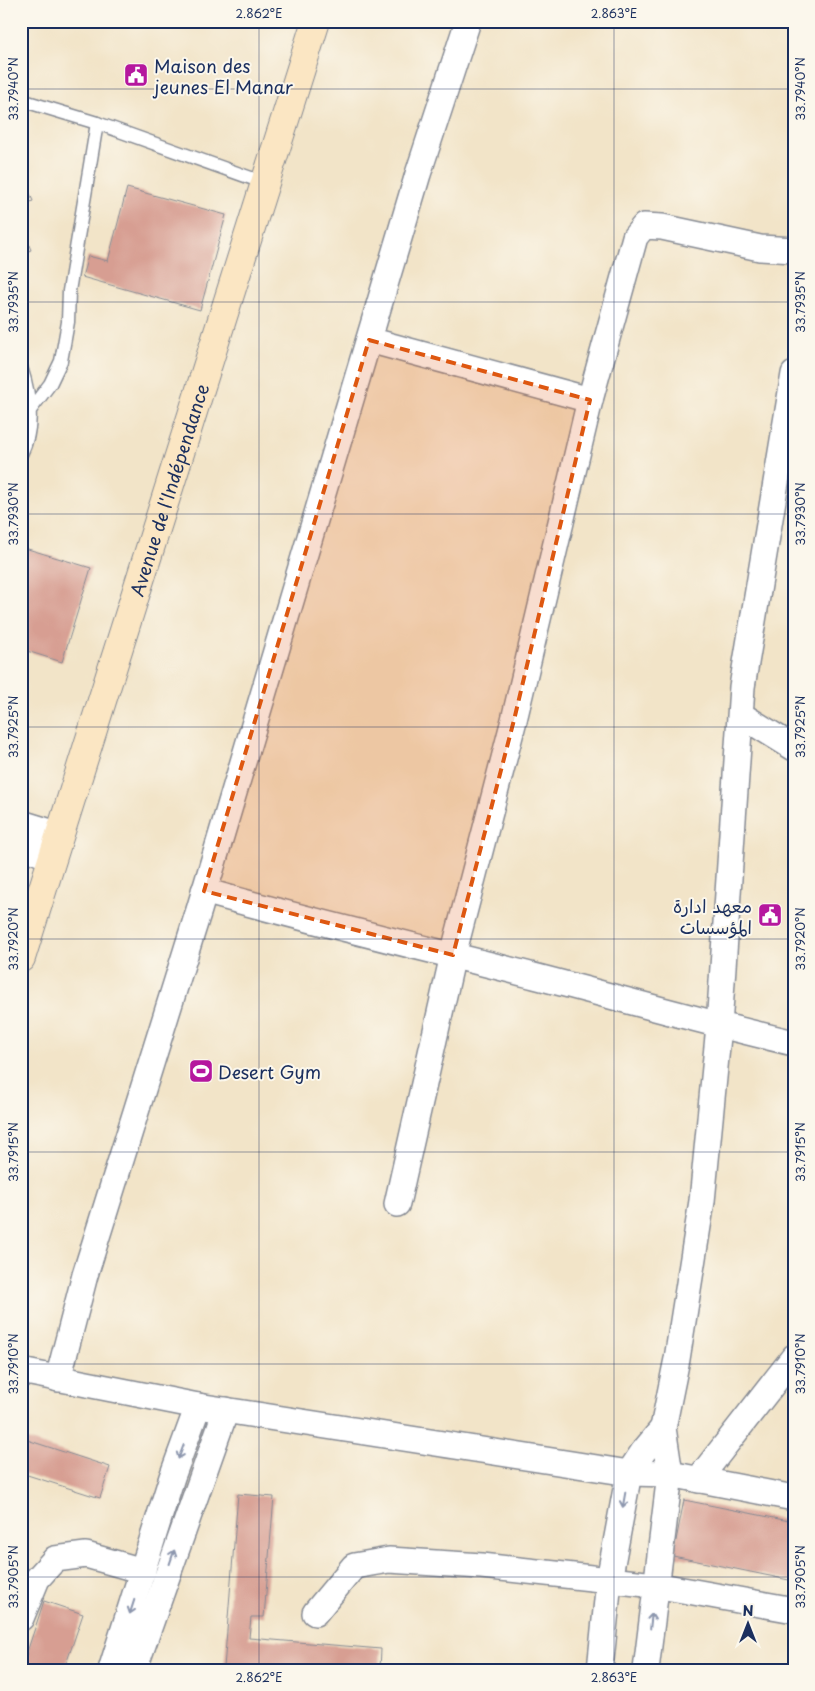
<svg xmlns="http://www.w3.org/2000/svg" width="815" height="1691" font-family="'Playpen Sans','Playpen Sans Arabic',sans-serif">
	<rect width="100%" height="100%" fill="#fbf7ec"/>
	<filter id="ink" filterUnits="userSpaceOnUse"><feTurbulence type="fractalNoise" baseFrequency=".02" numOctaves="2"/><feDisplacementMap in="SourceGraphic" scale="10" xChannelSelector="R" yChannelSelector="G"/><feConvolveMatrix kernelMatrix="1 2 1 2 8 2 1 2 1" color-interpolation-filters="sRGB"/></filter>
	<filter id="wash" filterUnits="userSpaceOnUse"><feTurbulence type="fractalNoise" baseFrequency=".0096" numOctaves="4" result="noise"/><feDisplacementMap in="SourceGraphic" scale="20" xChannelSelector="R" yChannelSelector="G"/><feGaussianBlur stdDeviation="1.12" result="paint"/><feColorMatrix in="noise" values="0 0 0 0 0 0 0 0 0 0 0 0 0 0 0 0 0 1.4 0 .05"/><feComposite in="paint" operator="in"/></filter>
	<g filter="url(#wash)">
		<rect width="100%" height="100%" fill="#f2e4c8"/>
		<g id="blocks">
			<g fill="#d79e92">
				<polygon points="21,173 33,201 21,206"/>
				<polygon points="127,188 226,215 200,310 82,277 88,256 108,261"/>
				<polygon points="21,226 31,250 21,254"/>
				<polygon points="21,547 91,568 62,662 27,651 22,670"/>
				<polygon points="21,1438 110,1467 100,1498 21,1473"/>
				<polygon points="238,1494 274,1497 264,1617 251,1617 249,1638 381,1649 380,1670 224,1668"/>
				<polygon points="684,1500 794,1522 794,1581 673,1556"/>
				<polygon points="44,1601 83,1614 64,1670 21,1670"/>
			</g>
		</g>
	</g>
	<g filter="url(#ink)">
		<use href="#blocks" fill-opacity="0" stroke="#868a93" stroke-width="1"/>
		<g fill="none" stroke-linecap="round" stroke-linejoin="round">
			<defs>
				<g id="lane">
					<polyline points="21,100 97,123 265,183"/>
					<path d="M21 367C30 394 35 427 21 454"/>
					<polyline points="31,409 50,384 61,361 68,322 69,291 97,123"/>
				</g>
				<g id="street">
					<polyline points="369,340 590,400"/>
					<polyline points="741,715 794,748"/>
					<polyline points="21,823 60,835"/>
					<polyline points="21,846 53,858"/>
					<path d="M204 891C313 922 424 948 534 976 620 998 706 1023 794 1043"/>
					<polyline points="397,1204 453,955 514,720 590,400 635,237 644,226 662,227 760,248 794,250"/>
					<polyline points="21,1371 198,1406 629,1473 670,1474 794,1498"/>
					<polyline points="58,1379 85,1275 199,910 418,174 468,21"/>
					<polyline points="698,1480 794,1357"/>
					<polyline points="315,1613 354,1566 389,1560 482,1566 655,1585 794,1610"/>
					<polyline points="21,1618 37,1579 55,1559 86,1555 143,1571"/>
					<polyline points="111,1670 172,1477 198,1406"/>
					<polyline points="134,1670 226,1410"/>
					<polyline points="600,1670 609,1580 629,1473 643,1452 663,1428"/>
					<polyline points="646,1670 670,1474 663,1428 677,1359 702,1201 719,1026 742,687 794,374"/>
				</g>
				<g id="secondary">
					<path id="s1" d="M21 958 316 21"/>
				</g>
			</defs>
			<use href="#lane" stroke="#868a93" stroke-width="15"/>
			<use href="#street" stroke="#868a93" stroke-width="28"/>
			<use href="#secondary" stroke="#868a93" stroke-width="30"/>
			<use href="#lane" stroke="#fff" stroke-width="12"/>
			<use href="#street" stroke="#fff" stroke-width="25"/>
			<use href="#secondary" stroke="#fbe6c3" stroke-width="28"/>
		</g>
		<defs><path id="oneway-shaft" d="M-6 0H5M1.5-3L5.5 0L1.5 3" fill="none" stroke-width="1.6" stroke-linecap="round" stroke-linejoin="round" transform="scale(1.25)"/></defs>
		<g stroke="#8d97ae">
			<use href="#oneway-shaft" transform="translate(181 1452) rotate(111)"/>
			<use href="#oneway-shaft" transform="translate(624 1500) rotate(100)"/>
			<use href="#oneway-shaft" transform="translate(172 1557) rotate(-71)"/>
			<use href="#oneway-shaft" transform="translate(132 1607) rotate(108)"/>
			<use href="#oneway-shaft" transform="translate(651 1621) rotate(-84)"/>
		</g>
	</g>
	<path fill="#de5710" fill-opacity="0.2" stroke="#de5710" stroke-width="4" stroke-dasharray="10 6" stroke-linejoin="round" d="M369 340 590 400 514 720 453 955 204 891Z"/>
	<path fill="none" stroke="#1b2f5e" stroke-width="1" stroke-opacity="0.45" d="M259 21V1670M614 21V1670M21 89H794M21 302H794M21 514H794M21 727H794M21 939H794M21 1152H794M21 1364H794M21 1577H794"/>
	<defs>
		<symbol id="civic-square" viewBox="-11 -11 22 22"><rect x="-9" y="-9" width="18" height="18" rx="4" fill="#b5179e" stroke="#fbf7ec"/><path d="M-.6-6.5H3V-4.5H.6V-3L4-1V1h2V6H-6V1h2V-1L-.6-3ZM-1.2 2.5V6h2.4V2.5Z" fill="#fff"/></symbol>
		<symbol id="stadium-square" viewBox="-11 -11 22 22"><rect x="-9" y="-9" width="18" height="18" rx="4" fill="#b5179e" stroke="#fbf7ec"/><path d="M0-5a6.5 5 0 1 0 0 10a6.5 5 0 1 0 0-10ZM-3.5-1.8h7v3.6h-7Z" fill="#fff"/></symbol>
	</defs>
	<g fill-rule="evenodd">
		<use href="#civic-square" x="122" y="61" width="28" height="28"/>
		<use href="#civic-square" x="756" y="901" width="28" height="28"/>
		<use href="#stadium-square" x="187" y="1057" width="28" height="28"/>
	</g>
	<g text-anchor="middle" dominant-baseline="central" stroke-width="4" stroke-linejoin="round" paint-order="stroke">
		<g font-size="18" fill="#1b2f5e" stroke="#fbf7ec" text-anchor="start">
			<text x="154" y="65">Maison des<tspan x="154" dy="21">jeunes El Manar</tspan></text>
			<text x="752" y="905" text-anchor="end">معهد ادارة<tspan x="752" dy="21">المؤسسات</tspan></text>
			<text x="218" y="1071">Desert Gym</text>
		</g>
		<g font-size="18" fill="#1b2f5e" stroke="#fbf7ec">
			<text stroke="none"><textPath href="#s1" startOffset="491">Avenue de l'Indépendance</textPath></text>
		</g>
	</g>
	<rect width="815" height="1691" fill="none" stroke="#fbf7ec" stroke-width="55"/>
	<g transform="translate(748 1624)" stroke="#fbf7ec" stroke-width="4" paint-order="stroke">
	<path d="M0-4L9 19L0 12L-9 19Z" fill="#1b2f5e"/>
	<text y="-8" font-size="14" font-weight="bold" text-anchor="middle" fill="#1b2f5e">N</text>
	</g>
	<rect x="28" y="28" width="760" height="1636" fill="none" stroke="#1b2f5e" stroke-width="2"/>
	<g font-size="12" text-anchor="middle" fill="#1b2f5e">
		<text x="259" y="18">2.862°E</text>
		<text x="614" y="18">2.863°E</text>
		<text transform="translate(14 89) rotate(-90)" y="4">33.7940°N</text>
		<text transform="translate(801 89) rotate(-90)" y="4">33.7940°N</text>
		<text transform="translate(14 302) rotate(-90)" y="4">33.7935°N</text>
		<text transform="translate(801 302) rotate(-90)" y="4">33.7935°N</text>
		<text transform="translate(14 514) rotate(-90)" y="4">33.7930°N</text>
		<text transform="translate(801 514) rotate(-90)" y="4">33.7930°N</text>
		<text transform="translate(14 727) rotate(-90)" y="4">33.7925°N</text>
		<text transform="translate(801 727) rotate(-90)" y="4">33.7925°N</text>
		<text transform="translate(14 939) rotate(-90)" y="4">33.7920°N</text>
		<text transform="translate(801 939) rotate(-90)" y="4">33.7920°N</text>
		<text transform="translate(14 1152) rotate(-90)" y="4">33.7915°N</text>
		<text transform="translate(801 1152) rotate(-90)" y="4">33.7915°N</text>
		<text transform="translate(14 1364) rotate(-90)" y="4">33.7910°N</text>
		<text transform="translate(801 1364) rotate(-90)" y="4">33.7910°N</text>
		<text transform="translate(14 1577) rotate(-90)" y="4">33.7905°N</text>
		<text transform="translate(801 1577) rotate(-90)" y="4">33.7905°N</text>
		<text x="259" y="1682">2.862°E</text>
		<text x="614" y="1682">2.863°E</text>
	</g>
</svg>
